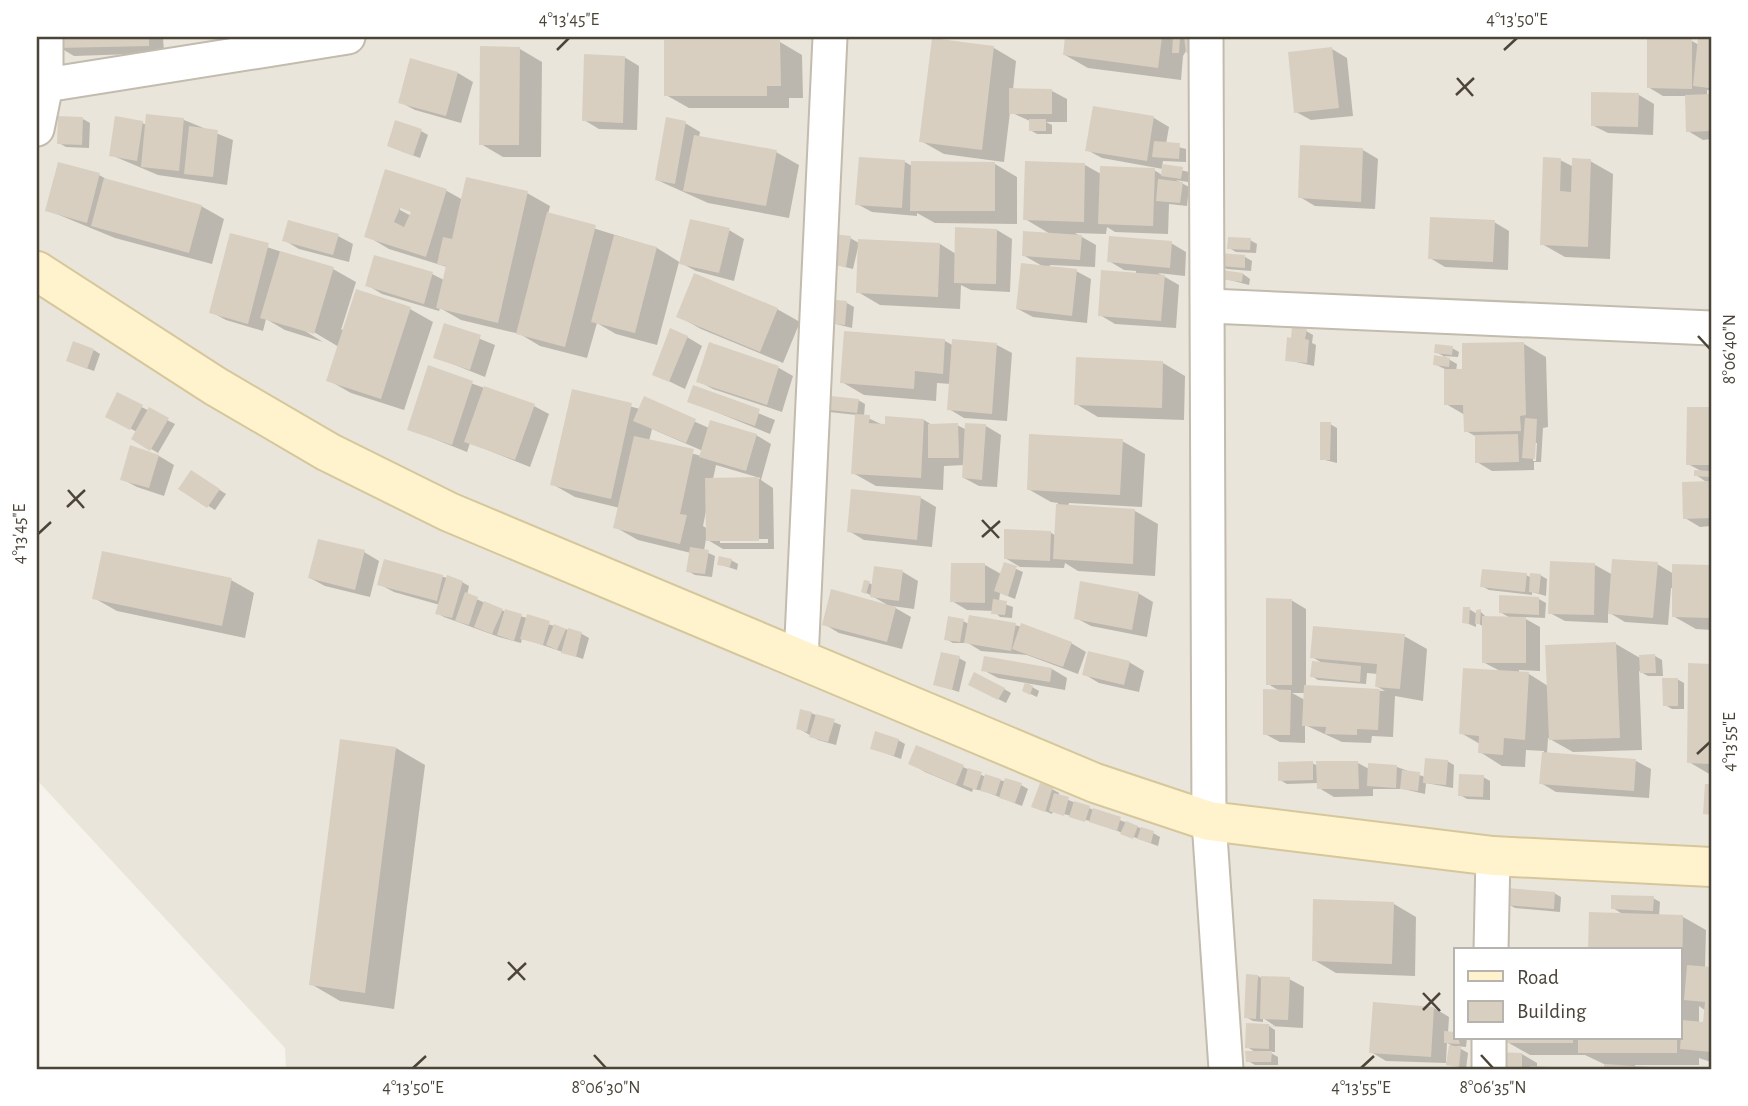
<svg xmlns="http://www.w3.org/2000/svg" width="1748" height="1106" font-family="'Alegreya Sans',sans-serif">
	<rect width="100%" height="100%" fill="#f6f3ec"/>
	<path fill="#eae5da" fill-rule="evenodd" d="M37 37H1711V1069H286L285 1048 37 780ZM1456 950H1680V1038H1456Z"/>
	<g fill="#0003" fill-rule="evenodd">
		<polygon points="59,37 163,37 164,53 74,56 59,47"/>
		<polygon points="205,37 219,37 219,39 209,39"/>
		<polygon points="1067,37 1197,37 1194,56 1186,51 1183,56 1181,80 1088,68 1065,55"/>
		<polygon points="1699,37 1711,37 1711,90 1707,90 1707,96 1711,96 1711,139 1703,140 1688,131 1686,96 1663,96 1648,87 1692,41 1699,45"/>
		<polygon points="934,40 994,48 1016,61 1013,90 1052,91 1067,99 1067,122 1046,122 1052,125 1052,134 1037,134 1030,130 1030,121 1010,112 1004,162 944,154 921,141"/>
		<polygon points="780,42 802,55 803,98 789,98 789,108 689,108 666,95"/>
		<polygon points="520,49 542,62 541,157 503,157 481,144"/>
		<polygon points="1332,49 1347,58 1353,116 1311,120 1296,112"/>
		<polygon points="624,57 639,66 637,130 599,129 584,120"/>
		<polygon points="458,73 473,82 461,123 415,110 400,102"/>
		<polygon points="1639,95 1654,104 1653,135 1608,133 1592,125"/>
		<polygon points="148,116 184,120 233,140 227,185 158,175 111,155 142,123 147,125"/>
		<polygon points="1154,118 1169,127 1166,144 1186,149 1186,162 1163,161 1162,166 1189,172 1188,182 1176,180 1189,187 1187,206 1169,204 1168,234 1115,232 1107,227 1106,234 1075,233 1096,245 1095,267 1050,265 1049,268 1076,271 1091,279 1087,323 1033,317 1018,309 1044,267 1023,255 1052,235 1025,219 1085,165 1101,174 1154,170 1162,175 1163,169 1102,158 1087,150"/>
		<polygon points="83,119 90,123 89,148 66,147 59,143"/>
		<polygon points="685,123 700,132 699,137 776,152 799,165 789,218 708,203 657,180"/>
		<polygon points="421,131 428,135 420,158 396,149"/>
		<polygon points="1363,150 1378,159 1375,209 1315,206 1300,197"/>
		<polygon points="860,159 905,162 912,166 995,164 1017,177 1017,224 935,223 917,213 917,216 872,212 857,204"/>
		<polygon points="1560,160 1574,167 1590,161 1613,174 1610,259 1565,257 1542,244"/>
		<path d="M387 172 447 191 463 200 527 193 550 206 548 214 657 248 681 263 729 230 744 239 734 281 696 271 679 262 657 345 616 334 597 323 587 358 540 346 520 334 461 320 440 308 439 311 382 294 367 285 432 274 444 280 447 267 389 249 367 236ZM400 205 418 216 417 219 400 210Z"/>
		<polygon points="99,175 112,182 201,206 224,219 212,264 115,238 47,210"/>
		<polygon points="1494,222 1509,231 1508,270 1445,267 1430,258"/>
		<polygon points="997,230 1012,239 1010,292 971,290 961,285 960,309 880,305 858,292 940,244 956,254"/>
		<polygon points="231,235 333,269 356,282 341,330 410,309 433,322 404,410 351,393 328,380 339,347 307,328 305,331 323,342 285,330 266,319 263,331 226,320 211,312"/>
		<polygon points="338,236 353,244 349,262 299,249 284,240"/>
		<polygon points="850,238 859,243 853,269 829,263"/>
		<polygon points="1250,240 1257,244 1256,253 1236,252 1229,248"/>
		<polygon points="1171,243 1186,252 1185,276 1158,273 1179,285 1176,328 1115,324 1100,315 1136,274 1136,271 1124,270 1109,261"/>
		<polygon points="1245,257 1252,261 1251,271 1227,269 1220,265"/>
		<polygon points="1243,274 1250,279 1249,285 1222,278"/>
		<polygon points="847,303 854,307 852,328 828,322"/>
		<polygon points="777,309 800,322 783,363 701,329 678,316"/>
		<polygon points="446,325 495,345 485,377 435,357"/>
		<polygon points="1306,331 1313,335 1312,343 1316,345 1314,366 1287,360"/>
		<polygon points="845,333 945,341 954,346 997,345 1012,353 1007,421 964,418 949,409 951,384 937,383 936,401 864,395 842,382"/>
		<polygon points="687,337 702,346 685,389 654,374"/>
		<path d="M1524 344 1546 357 1548 427 1543 428 1541 462H1534V470L1492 471 1477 462V437L1466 431 1465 415 1446 404 1445 369 1434 364 1449 359 1436 352 1452 348 1459 352 1458 357 1443 356 1457 364 1456 371 1464 370ZM1534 443H1537L1536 461H1533Z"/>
		<polygon points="94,350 100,354 94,371 75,364"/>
		<polygon points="1163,363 1185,376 1184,420 1098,417 1076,404"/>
		<polygon points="429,368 534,406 549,414 530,467 470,443 467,452 409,429"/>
		<polygon points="779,368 793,376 782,412 713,389 698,381"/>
		<polygon points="694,387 775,420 770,434 689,401"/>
		<path d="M573 391 640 409 644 399 709 428 756 435 771 444 761 480 773 488 774 549H723L706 539 704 551 715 556 712 577 695 575 688 571 691 553 638 540 615 527 620 508 575 497 552 484ZM652 429 703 451 701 456 649 441ZM716 465 760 478V479H713ZM706 511 708 529 703 526ZM720 539H768V543H720Z"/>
		<polygon points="118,395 175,424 158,453 133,438 137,432 107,416"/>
		<polygon points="858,400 865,404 864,416 887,427 924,420 932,425 957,425 967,430 986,426 1001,435 997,487 979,486 964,478 965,465 944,466 943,490 876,486 853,473 857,415 829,412 822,408"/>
		<polygon points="1689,409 1711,409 1711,526 1700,527 1685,518 1708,483 1696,475 1703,472 1688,464"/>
		<polygon points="1330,424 1337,428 1337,463 1321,459"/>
		<polygon points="1122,441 1145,454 1142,507 1069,503 1068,507 1135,511 1158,524 1155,576 1078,571 1065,563 1064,568 1020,567 1005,558 1050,532 1056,536 1058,503 1051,502 1028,489"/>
		<polygon points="159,456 174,465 164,496 137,487 122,479"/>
		<polygon points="198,476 226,494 215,510 181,489"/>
		<polygon points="921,498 936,507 932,547 864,540 849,531"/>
		<polygon points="364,552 379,561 370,597 325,586 310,578"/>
		<polygon points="731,560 738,564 737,570 719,564"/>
		<polygon points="385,561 462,582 469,586 467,595 506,612 582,634 589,638 583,659 522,638 521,643 499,637 444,617 437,613 440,605 394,592 379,584"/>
		<polygon points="1005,564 1023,572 1015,599 1000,593 999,602 1013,607 1012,618 1000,617 994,611 967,610 952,601 985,565 1001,574"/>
		<polygon points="1657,564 1674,574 1674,566 1711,567 1711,630 1696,629 1673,616 1674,588 1671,588 1668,625 1625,622 1608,612 1608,623 1565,621 1550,613 1595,565 1613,575"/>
		<polygon points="903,572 918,581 914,609 892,606 911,617 902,649 839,633 824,624 886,604 863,591 869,583 873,585"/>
		<polygon points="1526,575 1532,578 1540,575 1547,579 1546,596 1532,592 1532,595 1489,590 1482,586"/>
		<polygon points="231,580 254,593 245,638 117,611 94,598"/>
		<polygon points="1138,593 1153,602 1147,637 1091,626 1076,618"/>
		<polygon points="1539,599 1546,603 1545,618 1522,617 1540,627 1540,671 1519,670 1519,673 1529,674 1548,686 1616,644 1640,658 1655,656 1662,660 1663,676 1648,676 1639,671 1642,750 1573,752 1548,738 1547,754 1636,761 1651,769 1649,798 1556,792 1541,783 1544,751 1526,750 1525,767 1502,766 1480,752 1480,744 1461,733 1502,672 1483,662 1484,627 1476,622 1476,627 1464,622 1469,609 1477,614 1480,611 1487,618 1512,619 1500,612"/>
		<path d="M1291 600 1306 609V687L1385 691 1376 686 1378 674 1367 673 1366 684 1318 680 1312 676 1324 664 1312 657 1404 636 1427 649 1423 701 1395 696 1393 737 1372 736 1371 743 1342 742 1305 725V743L1280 742 1265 734 1280 691 1268 684ZM1292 693H1306L1305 700Z"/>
		<polygon points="963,621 969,624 1015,625 1071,643 1086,652 1078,674 1027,655 981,651 968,643 953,643 946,639"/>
		<polygon points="959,658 966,662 959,692 935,684"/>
		<polygon points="985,658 1052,669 1067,678 1065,690 998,678 983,670"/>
		<polygon points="1129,662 1144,671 1139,692 1099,683 1084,674"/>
		<polygon points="1690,665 1711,665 1711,775 1689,762"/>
		<polygon points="1677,679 1684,683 1684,709 1672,709 1665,705"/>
		<polygon points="1027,684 1039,691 1037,697 1024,691"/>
		<polygon points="977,688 1004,689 1011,693 1006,703"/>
		<polygon points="811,713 841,725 836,745 818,740 798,728"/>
		<polygon points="898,740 905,744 901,759 872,748"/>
		<polygon points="917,747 986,777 1021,785 1028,789 1022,806 984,791 973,789 972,792 925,772 910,763"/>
		<polygon points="396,748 425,765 394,1009 340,1001 311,984"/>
		<polygon points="1447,761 1454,765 1453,788 1426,783 1425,794 1403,789 1373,789 1373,796 1334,797 1319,788 1318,783 1287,784 1280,780 1312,763 1318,766 1358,763 1369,769 1370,765 1397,767 1425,777"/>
		<polygon points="1483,777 1490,781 1490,800 1467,799 1460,795"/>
		<polygon points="1052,789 1059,793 1058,796 1153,833 1160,837 1158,846 1093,822 1053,811 1052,814 1033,806"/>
		<polygon points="1554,893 1561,897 1560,912 1515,908 1508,904"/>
		<path d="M1653 898 1660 902 1659 916 1683 917 1706 930 1705 969H1711V1062L1699 1058V1065H1635V1068L1655 1069H1606V1065L1585 1055H1530L1507 1042V1038H1680V950H1589L1590 914 1624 915 1613 908ZM1699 1006 1706 1011 1705 1024 1699 1023Z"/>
		<polygon points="1394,904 1416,917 1415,976 1336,973 1314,960"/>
		<polygon points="1258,976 1263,979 1289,979 1304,987 1303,1028 1269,1026 1275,1030 1275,1052 1269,1052 1278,1057 1278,1065 1255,1065 1248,1061 1257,1053 1247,1047 1247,1025 1275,1026 1263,1018 1263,1022 1253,1021 1246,1017"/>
		<path d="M1434 1008 1449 1017 1448 1033 1456 1038H1467L1466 1047 1456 1046 1468 1053 1466 1069 1446 1063 1386 1061 1371 1052ZM1447 1043 1451 1045 1449 1062H1446Z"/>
		<polygon points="1522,1054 1537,1063 1537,1068 1559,1069 1496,1069"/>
	</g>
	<g fill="#d8cfc1" fill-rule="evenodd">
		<polygon points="57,37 149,37 149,46 57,48"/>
		<polygon points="1065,37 1162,37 1158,68 1063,55"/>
		<polygon points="1173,37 1180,37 1179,53 1172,53"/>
		<polygon points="1184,37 1191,37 1193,52 1186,53"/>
		<polygon points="1698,37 1711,37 1709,88 1693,86"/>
		<polygon points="932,38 994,46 982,150 919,142"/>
		<polygon points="1647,39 1692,39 1692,89 1647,88"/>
		<polygon points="664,40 780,40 781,86 767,86 767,96 664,96"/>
		<polygon points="480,46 520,47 519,145 479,145"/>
		<polygon points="1332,47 1339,108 1294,113 1288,52"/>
		<polygon points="584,54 625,56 623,123 582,121"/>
		<polygon points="410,58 458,72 446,116 398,103"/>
		<polygon points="1009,88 1052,89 1052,114 1009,114"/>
		<polygon points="1591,92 1639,93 1638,127 1591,126"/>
		<polygon points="1711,94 1711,131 1686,132 1685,95"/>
		<polygon points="1093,106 1154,116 1147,161 1085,151"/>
		<polygon points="146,114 184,118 179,171 141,167"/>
		<polygon points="58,116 83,117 82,145 57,144"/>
		<polygon points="115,116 143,121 137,161 109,156"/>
		<polygon points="666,117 686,121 675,184 655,180"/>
		<rect x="1029" y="119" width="17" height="12"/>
		<polygon points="395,120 422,129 413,156 387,146"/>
		<polygon points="189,126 218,130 213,177 184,174"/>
		<polygon points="694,135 777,150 766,206 683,191"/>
		<polygon points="1154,141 1180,143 1179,159 1152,157"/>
		<polygon points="1300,145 1363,148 1361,202 1298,198"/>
		<polygon points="859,157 905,160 902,208 855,205"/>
		<polygon points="1543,157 1561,158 1560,191 1571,192 1572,158 1591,159 1588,247 1540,245"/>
		<polygon points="911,161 995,162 995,211 910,211"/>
		<polygon points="1025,161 1085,163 1084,222 1023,220"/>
		<polygon points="58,162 100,173 87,223 45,211"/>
		<polygon points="1162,164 1183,167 1181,179 1161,176"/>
		<polygon points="1100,166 1155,168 1153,226 1098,224"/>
		<path d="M385 169 447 189 426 257 364 237ZM400 208 411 212 404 227 394 222Z"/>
		<polygon points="466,177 528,191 498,323 436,308 446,266 437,264 443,237 452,239"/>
		<polygon points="104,178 202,205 189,253 91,226"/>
		<polygon points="1158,179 1183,182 1180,203 1156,201"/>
		<polygon points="547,212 596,225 565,347 516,334"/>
		<polygon points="1430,217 1495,220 1493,262 1428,259"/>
		<polygon points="690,219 730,228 719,273 679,264"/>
		<polygon points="288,220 339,234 333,255 282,241"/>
		<polygon points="955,227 997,229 996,284 954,283"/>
		<polygon points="1023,231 1082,235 1080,260 1022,256"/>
		<polygon points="230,233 269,243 248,324 209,313"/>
		<polygon points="832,234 851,236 846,267 828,264"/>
		<polygon points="614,235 657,247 635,333 591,322"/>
		<polygon points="1109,236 1172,241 1170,268 1107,262"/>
		<polygon points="1228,237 1251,238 1250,250 1227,249"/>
		<polygon points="858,239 940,243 938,297 856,293"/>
		<polygon points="280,251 334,267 314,334 260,318"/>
		<polygon points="1219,253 1245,255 1245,268 1219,266"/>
		<polygon points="374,255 433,272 424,304 365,286"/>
		<polygon points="1021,263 1077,269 1072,316 1016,309"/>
		<polygon points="1101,270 1165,275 1161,321 1098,316"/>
		<polygon points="1221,270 1243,273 1242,282 1220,279"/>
		<polygon points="694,273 778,308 760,352 676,317"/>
		<polygon points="356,289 411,307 381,399 326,381"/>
		<polygon points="828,299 847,301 845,325 826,323"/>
		<polygon points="444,323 481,335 470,370 433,358"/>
		<polygon points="1292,327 1307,329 1305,339 1309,340 1307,363 1285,361 1287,337 1291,338"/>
		<polygon points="670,328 688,336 669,382 652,375"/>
		<polygon points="844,331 945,339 943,374 915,371 914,389 840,383"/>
		<polygon points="952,339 997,343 992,414 947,410"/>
		<polygon points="73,341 94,349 87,369 66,361"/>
		<polygon points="709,342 779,366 767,405 696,382"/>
		<polygon points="1524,342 1526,415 1520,416 1521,431 1464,432 1463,405 1444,405 1444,369 1462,369 1462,343"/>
		<polygon points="1435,344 1453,346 1452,355 1434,353"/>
		<polygon points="1434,355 1450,358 1449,367 1433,365"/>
		<polygon points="1076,357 1163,361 1162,408 1074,405"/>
		<polygon points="428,365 473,381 452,445 407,430"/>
		<polygon points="693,385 760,409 755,426 687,402"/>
		<polygon points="484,386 535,404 515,460 464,442"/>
		<polygon points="572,389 632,403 611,499 550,485"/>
		<polygon points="117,392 143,405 130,430 105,417"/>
		<polygon points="822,395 859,399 857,413 821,409"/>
		<polygon points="644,396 696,419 686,443 633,421"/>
		<polygon points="149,407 169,418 150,451 131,439"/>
		<polygon points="1687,407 1711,407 1711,465 1686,465"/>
		<polygon points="855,414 870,415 869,423 885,424 885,416 924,419 921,478 851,474"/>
		<polygon points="1525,418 1537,419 1535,459 1522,458"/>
		<polygon points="710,420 757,434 746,471 699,457"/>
		<polygon points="1320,422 1331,422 1330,460 1320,460"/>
		<polygon points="958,423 959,458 928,458 928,424"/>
		<polygon points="965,423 986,424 982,480 962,478"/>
		<polygon points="1029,434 1123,439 1120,495 1027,490"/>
		<polygon points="1518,434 1519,462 1475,463 1475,435"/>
		<polygon points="634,436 694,449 680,514 687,515 680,544 613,528"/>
		<polygon points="130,445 159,455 149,488 120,480"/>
		<polygon points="191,470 220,489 207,508 178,489"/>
		<polygon points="1694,470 1710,471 1710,477 1694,476"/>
		<polygon points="759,477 759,541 706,541 705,478"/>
		<polygon points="1711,481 1711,518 1683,519 1682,482"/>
		<polygon points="851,489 921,496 917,540 847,532"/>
		<polygon points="1056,504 1135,509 1133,564 1053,559"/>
		<polygon points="1004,529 1051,531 1050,561 1004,559"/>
		<polygon points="318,539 365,550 355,590 308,578"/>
		<polygon points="690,547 709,550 705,574 686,572"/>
		<polygon points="102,551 232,578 222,626 92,599"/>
		<polygon points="719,556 732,559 730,567 717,565"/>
		<polygon points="384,559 443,575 437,601 377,585"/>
		<polygon points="1612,559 1658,562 1653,618 1608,614"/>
		<polygon points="1550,561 1595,563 1594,615 1548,614"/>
		<polygon points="1004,562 1017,566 1008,596 994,591"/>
		<polygon points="951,563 985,563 985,603 950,602"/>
		<polygon points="1672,564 1711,565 1711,618 1672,617"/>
		<polygon points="874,566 903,570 899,601 870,597"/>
		<polygon points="1482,569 1527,573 1525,592 1480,587"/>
		<polygon points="1530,573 1541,574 1539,593 1529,592"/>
		<polygon points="447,575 463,581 452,618 435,614"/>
		<polygon points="864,580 870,581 866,594 861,592"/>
		<polygon points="1080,581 1139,592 1132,630 1074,619"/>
		<polygon points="831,589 896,607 887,642 822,625"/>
		<polygon points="465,592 478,597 469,625 455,621"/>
		<polygon points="1499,595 1539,597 1539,615 1499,613"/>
		<polygon points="1266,598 1292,599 1292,685 1266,685"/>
		<polygon points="993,599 1007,601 1005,615 991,614"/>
		<polygon points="484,601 503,609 492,634 474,627"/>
		<polygon points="1463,607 1470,607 1469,624 1462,623"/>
		<polygon points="505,609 522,614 514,641 497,635"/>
		<polygon points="1481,609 1480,624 1475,624 1476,610"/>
		<polygon points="527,614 550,621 543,645 520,639"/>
		<polygon points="969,615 1016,623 1011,651 964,643"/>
		<polygon points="948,616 964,619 960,642 944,640"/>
		<polygon points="1482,616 1526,617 1526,663 1482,663"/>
		<polygon points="1021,623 1072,642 1063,667 1012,649"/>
		<polygon points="554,624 566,629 557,650 546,645"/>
		<polygon points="1313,626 1405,634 1400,689 1375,687 1377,664 1310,658"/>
		<polygon points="568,628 582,632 576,657 561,653"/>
		<polygon points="1616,642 1620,738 1549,740 1545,645"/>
		<polygon points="1088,651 1130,661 1124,685 1082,675"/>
		<polygon points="941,652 960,656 952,690 933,685"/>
		<polygon points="1655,654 1656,673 1640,673 1639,655"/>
		<polygon points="984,656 1052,668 1050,682 981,671"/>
		<polygon points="1312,661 1361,666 1360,682 1310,677"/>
		<polygon points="1688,663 1711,664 1711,764 1687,763"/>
		<polygon points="1463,668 1529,672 1525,740 1504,738 1503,755 1478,753 1479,736 1459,734"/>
		<polygon points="974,672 1005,688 998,700 968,685"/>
		<polygon points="1662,678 1678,678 1678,706 1663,706"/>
		<polygon points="1025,682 1033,686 1030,695 1022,691"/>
		<polygon points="1304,685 1380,689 1378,730 1357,729 1357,735 1325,734 1326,727 1302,726"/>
		<polygon points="1263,689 1291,690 1290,735 1263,735"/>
		<polygon points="800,709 812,712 807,732 796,729"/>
		<polygon points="816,714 835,719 828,742 809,737"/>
		<polygon points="875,731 899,739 894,756 870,749"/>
		<polygon points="340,739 396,747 365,993 309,985"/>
		<polygon points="916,745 964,765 956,785 908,764"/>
		<polygon points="1542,752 1636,759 1634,791 1539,784"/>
		<polygon points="1425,758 1448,760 1446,785 1423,783"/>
		<polygon points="1313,761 1313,780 1278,781 1278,762"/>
		<polygon points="1316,761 1358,761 1359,789 1317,789"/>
		<polygon points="1368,763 1397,765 1396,788 1367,786"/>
		<polygon points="968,768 982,772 976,790 963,785"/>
		<polygon points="1402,770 1420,772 1418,791 1400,789"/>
		<polygon points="985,774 1001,779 996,795 980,791"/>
		<polygon points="1459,774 1484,775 1483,797 1458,796"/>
		<polygon points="1005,778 1022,783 1015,803 999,798"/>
		<polygon points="1040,783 1053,787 1045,812 1031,807"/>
		<polygon points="1705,784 1711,784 1711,815 1703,814"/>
		<polygon points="1054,793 1069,797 1064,816 1049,811"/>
		<polygon points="1074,801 1090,806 1085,822 1069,817"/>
		<polygon points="1093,808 1121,817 1117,831 1089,822"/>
		<polygon points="1126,821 1138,826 1133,839 1120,834"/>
		<polygon points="1141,827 1154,831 1151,843 1137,839"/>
		<polygon points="1507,888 1555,892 1554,909 1506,905"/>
		<polygon points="1611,895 1654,896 1653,911 1611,909"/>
		<polygon points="1313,899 1394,902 1392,964 1312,961"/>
		<polygon points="1589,912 1683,915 1682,979 1680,950 1588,950"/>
		<polygon points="1687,965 1711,967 1711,1052 1680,1049 1682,1020 1703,1022 1705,1002 1684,1000"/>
		<polygon points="1246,974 1258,975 1256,1019 1244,1018"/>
		<polygon points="1261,976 1290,977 1288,1020 1260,1019"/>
		<polygon points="1373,1002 1434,1007 1431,1057 1369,1053"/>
		<polygon points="1246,1023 1269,1024 1269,1049 1245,1048"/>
		<polygon points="1444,1031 1456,1032 1460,1044 1444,1043"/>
		<rect x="1505" y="1038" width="68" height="5"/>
		<rect x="1578" y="1038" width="99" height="15"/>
		<polygon points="1449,1045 1461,1047 1459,1067 1446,1065"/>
		<polygon points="1245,1051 1272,1051 1271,1062 1246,1062"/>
		<polygon points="1495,1052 1522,1053 1522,1069 1494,1069"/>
		<polygon points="1604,1064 1651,1067 1651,1069 1604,1069"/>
		<polygon points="1530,1066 1553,1067 1553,1069 1530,1069"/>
	</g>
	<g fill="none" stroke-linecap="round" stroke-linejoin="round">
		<defs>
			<g id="street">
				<polyline points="1206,37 1209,821 1226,1069"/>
				<polyline points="46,85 348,37"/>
				<polyline points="37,129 46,85 46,37"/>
				<polyline points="1209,306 1711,328"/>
				<polyline points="801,660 830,37"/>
				<polyline points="1491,950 1493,856"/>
				<polyline points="1489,1069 1489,1038"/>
			</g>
			<polyline id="secondary" points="37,271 215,386 328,452 449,512 1095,783 1209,821 1493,856 1711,867"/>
		</defs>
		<use href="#street" stroke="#c2bbae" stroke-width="37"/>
		<use href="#secondary" stroke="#d6c79b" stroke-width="42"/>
		<use href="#street" stroke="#fff" stroke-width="33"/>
		<use href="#secondary" stroke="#fff3cd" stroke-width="38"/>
	</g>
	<path fill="none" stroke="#4b4439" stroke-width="2.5" d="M557 50 569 38M1504 50 1517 38M1457 78 1473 96M1456 95 1474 78M1698 336 1710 349M68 490 84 508M67 507 85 490M982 520 999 538M38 534 51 522M982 537 1000 521M1697 754 1710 742M508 962 525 980M508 980 526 963M1423 993 1440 1011M1423 1010 1440 993M594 1055 606 1068M1481 1055 1493 1068M413 1068 426 1056M1361 1068 1374 1056"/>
	<rect width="1748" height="1106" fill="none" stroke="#ffffff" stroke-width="77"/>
	<rect x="1454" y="948" width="228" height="91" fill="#ffffff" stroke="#b7b4b0" stroke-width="2"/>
	<rect x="1468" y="971" width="35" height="10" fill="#fff3cd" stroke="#b7b4b0" stroke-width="2"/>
	<text x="1517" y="984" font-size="21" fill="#4b4439">Road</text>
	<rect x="1468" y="1001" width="35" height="21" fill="#d8cfc1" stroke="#b7b4b0" stroke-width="2"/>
	<text x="1517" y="1018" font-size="21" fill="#4b4439">Building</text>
	<rect x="38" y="38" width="1672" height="1030" fill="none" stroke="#4b4439" stroke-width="2.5"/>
	<g font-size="18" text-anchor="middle" fill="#4b4439">
		<text x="569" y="25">4°13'45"E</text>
		<text x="1517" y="25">4°13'50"E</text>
		<text transform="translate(1729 349) rotate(-90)" y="6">8°06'40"N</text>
		<text transform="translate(19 534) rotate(-90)" y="6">4°13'45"E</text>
		<text transform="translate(1729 742) rotate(-90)" y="6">4°13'55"E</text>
		<text x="413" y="1093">4°13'50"E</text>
		<text x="606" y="1093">8°06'30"N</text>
		<text x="1361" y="1093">4°13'55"E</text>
		<text x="1493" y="1093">8°06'35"N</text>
	</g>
</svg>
